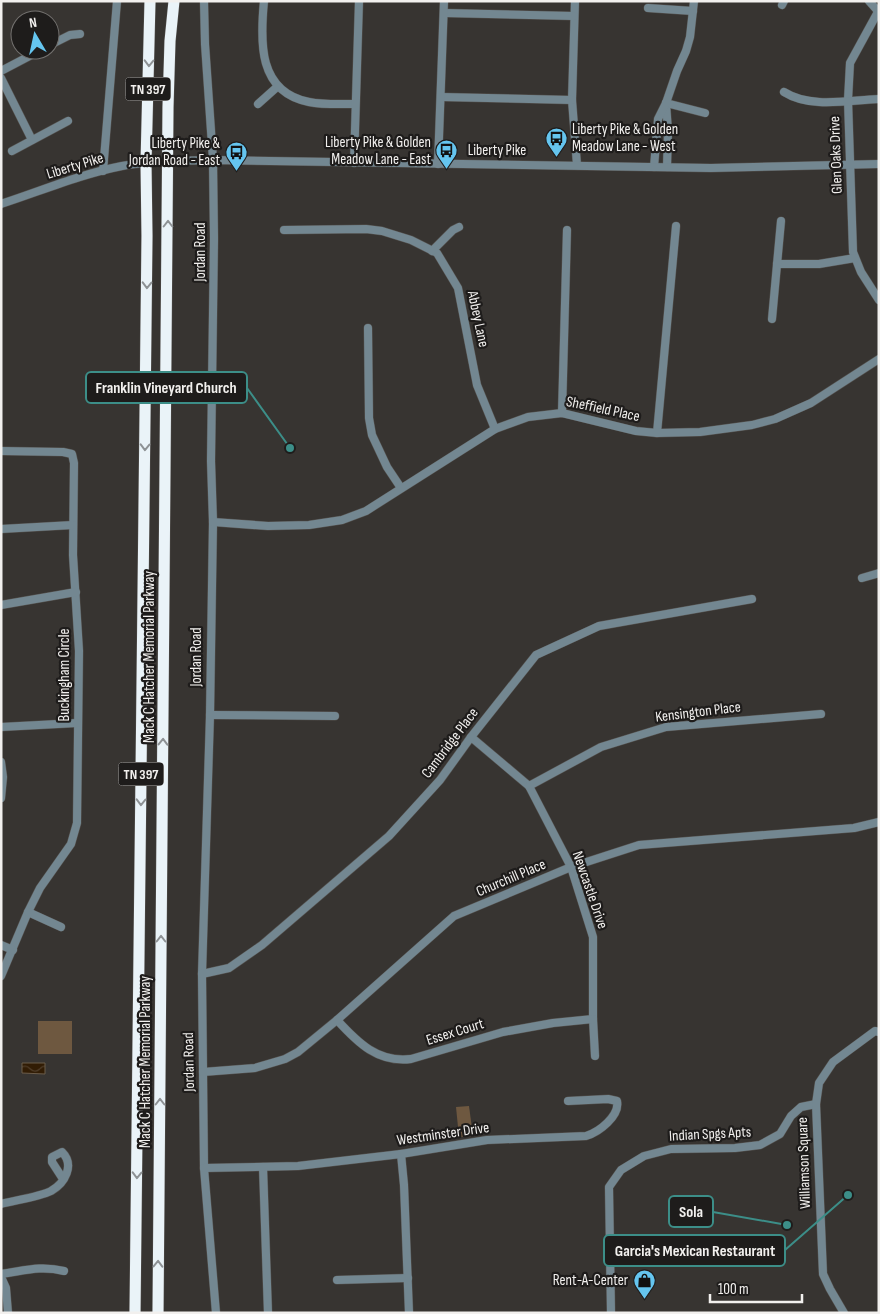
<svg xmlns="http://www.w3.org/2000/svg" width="880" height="1314" font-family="'Sofia Sans Condensed',sans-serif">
	<defs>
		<pattern id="water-waves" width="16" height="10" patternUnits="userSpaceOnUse" patternTransform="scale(1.25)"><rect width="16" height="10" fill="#311c04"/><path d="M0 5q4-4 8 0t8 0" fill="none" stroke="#4f3d29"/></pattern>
	</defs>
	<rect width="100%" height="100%" fill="#373431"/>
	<g fill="#6e5840">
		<rect x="38" y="1021" width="34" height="33"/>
		<polygon points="469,1106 473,1136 459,1137 456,1107"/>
	</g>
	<polygon fill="url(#water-waves)" stroke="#6b5c4a" points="22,1063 45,1063 45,1074 22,1073"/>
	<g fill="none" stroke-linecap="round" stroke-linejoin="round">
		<defs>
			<g id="minor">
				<polyline points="204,1 205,44 213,160 214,239 211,461 213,522 210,715 202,974 204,1168 216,1313"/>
				<path d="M264 1C260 42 258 92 309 102 324 105 340 104 355 104"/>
				<polyline points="575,1 572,100 577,165"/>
				<polyline points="869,1 878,11"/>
				<polyline points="782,5 784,1"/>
				<polyline points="648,8 693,11"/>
				<polyline points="879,10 850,63 848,100 853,252 861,272 879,300"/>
				<polyline points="444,13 574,16"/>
				<polyline points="50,45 70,35 80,34"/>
				<polyline points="1,71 41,50"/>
				<polyline points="1,78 32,140"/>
				<path d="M784 92C811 109 849 100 879 99"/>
				<polyline points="441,97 572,100"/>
				<polyline points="666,103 668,131 667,167"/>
				<polyline points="666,103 705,113"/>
				<polyline points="258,104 277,87"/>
				<polyline points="12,151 68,121"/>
				<polyline points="354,163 359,1"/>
				<polyline points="438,164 444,1"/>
				<polyline points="654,167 658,119 666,103 677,71 686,51 690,37 694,1"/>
				<polyline points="103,171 117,1"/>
				<path d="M1 204C41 191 81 174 122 166 152 160 183 161 213 160L711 168 879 164"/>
				<polyline points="284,230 366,229 382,231 411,240 437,253 458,288 477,385 495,429"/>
				<polyline points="432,251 453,230 459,227"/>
				<polyline points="777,264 819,264 855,258"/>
				<polyline points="772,319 781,221"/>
				<polyline points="368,328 369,418 372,435 387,467 401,488"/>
				<polyline points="562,413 567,230"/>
				<polyline points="657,433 676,226"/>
				<polyline points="1,451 63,452 72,454 74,463 73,555 79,651 77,823 71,844 40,888 28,912 1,976"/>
				<polyline points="213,522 268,526 309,525 342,520 366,511 495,429 528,417 562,413 636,431 657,433 700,432 752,425 775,419 811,403 879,359"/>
				<polyline points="1,529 73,525"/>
				<polyline points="862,578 879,573"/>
				<polyline points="1,605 76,592"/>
				<polyline points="210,715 335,716"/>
				<polyline points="1,727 77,723"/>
				<polyline points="471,737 529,786 571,867 593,937 593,1019 595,1056"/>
				<polyline points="1,762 3,777 1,798"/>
				<polyline points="529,786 601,747 666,727 821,714"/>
				<polyline points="28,912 61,927"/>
				<polyline points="1,945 13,950"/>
				<polyline points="202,974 229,968 262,945 389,836 440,780 471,737 536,655 599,626 752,599"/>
				<path d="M337 1020C358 1043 378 1063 411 1059L503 1032 553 1023 593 1019"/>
				<polyline points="203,1072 255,1068 285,1059 298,1052 337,1020 454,916 571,867 639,845 854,828 879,822"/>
				<polyline points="401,1154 404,1185 409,1313"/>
				<polyline points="263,1167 268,1313"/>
				<path d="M204 1168 298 1166 401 1154 487 1140 586 1136C599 1132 620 1116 617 1101L608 1099 568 1101"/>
				<path d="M1 1204C16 1200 39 1197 51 1191 65 1183 75 1165 62 1152L52 1157V1162L63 1179"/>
				<path d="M1 1274C24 1271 40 1265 64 1271"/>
				<polyline points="1,1277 6,1288 8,1313"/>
				<polyline points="337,1280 408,1278"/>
				<polyline points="611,1313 609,1187 621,1170 644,1156 671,1149 735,1148 760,1145 780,1134 791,1116 801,1107 816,1104"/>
				<polyline points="844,1313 830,1289 823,1274 816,1104 819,1083 833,1062 875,1031 879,1032"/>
			</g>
			<g id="highway">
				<polyline points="135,1313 147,236 146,163 150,1"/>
				<polyline points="158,1313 168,107 170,41 174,1"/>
			</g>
		</defs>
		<use href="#minor" stroke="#55524f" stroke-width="9"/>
		<use href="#highway" stroke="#55524f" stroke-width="12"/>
		<use href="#minor" stroke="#738791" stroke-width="8"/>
		<use href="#highway" stroke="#eaf3f8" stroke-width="11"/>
	</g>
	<defs><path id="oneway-chevron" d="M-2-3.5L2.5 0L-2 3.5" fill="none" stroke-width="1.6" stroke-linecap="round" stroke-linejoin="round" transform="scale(1.25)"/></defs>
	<g stroke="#8e9295">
		<use href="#oneway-chevron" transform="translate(149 63) rotate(91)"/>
		<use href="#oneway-chevron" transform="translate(168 224) rotate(-90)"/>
		<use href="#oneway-chevron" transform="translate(147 285) rotate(91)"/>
		<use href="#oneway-chevron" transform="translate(145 447) rotate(91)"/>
		<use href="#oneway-chevron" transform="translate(163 742) rotate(-89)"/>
		<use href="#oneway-chevron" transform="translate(141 802) rotate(91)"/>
		<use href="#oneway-chevron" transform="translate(161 939) rotate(-90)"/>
		<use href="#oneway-chevron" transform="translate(160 1102) rotate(-90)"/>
		<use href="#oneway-chevron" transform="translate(137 1175) rotate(91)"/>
		<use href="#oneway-chevron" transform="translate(158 1264) rotate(-89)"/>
	</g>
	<defs>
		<symbol id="bus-pin" viewBox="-11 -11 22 30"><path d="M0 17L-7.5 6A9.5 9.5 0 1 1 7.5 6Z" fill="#65c5ef" stroke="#1e1c1b"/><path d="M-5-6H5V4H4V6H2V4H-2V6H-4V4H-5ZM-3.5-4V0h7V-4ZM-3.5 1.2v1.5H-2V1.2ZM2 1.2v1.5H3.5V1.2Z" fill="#111"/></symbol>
		<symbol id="shop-pin" viewBox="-11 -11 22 30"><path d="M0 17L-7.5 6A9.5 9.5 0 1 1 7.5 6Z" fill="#65c5ef" stroke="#1e1c1b"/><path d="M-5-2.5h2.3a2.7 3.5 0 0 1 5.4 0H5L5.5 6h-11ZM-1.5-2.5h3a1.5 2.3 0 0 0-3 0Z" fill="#111"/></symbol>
	</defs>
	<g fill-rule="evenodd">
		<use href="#bus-pin" x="544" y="126" width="25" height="34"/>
		<use href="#bus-pin" x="434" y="138" width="25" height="34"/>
		<use href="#bus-pin" x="224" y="140" width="25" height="34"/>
		<use href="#shop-pin" x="632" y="1268" width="25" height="34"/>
	</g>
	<g text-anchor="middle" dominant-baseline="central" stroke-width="4.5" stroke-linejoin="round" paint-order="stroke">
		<g fill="#1e1c1b" stroke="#b2b0af" stroke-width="1">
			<rect x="125.5" y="77.5" width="45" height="23" rx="4"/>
			<rect x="118.5" y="762.5" width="45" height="23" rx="4"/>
		</g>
		<g font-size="14" font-weight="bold" fill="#f2f0ee">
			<text x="148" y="89">TN 397</text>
			<text x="141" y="774">TN 397</text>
		</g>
		<g font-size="15" fill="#f2f0ee" stroke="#1e1c1b" text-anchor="end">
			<text x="572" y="129" text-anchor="start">Liberty Pike &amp; Golden<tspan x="572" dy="17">Meadow Lane - West</tspan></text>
			<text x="431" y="142">Liberty Pike &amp; Golden<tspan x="431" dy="17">Meadow Lane - East</tspan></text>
			<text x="220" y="143">Liberty Pike &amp;<tspan x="220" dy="17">Jordan Road - East</tspan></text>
			<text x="628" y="1280">Rent-A-Center</text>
		</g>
		<g font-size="15" fill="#f2f0ee" stroke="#1e1c1b">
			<text x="497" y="150">Liberty Pike</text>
			<text transform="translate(836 155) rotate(-92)">Glen Oaks Drive</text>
			<text transform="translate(75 166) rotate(-17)">Liberty Pike</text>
			<text transform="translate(200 252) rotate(-90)">Jordan Road</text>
			<text transform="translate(478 319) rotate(78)">Abbey Lane</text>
			<text transform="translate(603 409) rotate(12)">Sheffield Place</text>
			<text transform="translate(149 657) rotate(-90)">Mack C Hatcher Memorial Parkway</text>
			<text transform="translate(196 657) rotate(-90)">Jordan Road</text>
			<text transform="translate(64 675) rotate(-90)">Buckingham Circle</text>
			<text transform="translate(698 712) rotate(-7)">Kensington Place</text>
			<text transform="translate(450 743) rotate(-53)">Cambridge Place</text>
			<text transform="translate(511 878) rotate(-23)">Churchill Place</text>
			<text transform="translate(590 890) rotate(71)">Newcastle Drive</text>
			<text transform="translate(455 1032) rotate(-17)">Essex Court</text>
			<text transform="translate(145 1062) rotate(-90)">Mack C Hatcher Memorial Parkway</text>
			<text transform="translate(189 1062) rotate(-91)">Jordan Road</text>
			<text transform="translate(443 1134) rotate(-8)">Westminster Drive</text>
			<text transform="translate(710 1134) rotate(-3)">Indian Spgs Apts</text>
			<text transform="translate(804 1163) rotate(-92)">Williamson Square</text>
		</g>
	</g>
	<path fill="none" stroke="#3c8e88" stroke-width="2" d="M290 448L247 388M787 1225L713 1212M848 1195L785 1250"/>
	<g fill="#3c8e88" stroke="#1e1c1b" stroke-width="2">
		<circle cx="290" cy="448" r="5"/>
		<circle cx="787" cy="1225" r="5"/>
		<circle cx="848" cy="1195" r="5"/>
	</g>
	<g fill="#1e1c1b" stroke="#3c8e88" stroke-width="2">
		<rect x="86" y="372" width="161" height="31" rx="5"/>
		<rect x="669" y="1196" width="44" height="31" rx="5"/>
		<rect x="604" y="1235" width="181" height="31" rx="5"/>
	</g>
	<g font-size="16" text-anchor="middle" font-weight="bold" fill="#f2f0ee">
		<text x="166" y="393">Franklin Vineyard Church</text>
		<text x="691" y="1217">Sola</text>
		<text x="695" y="1256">Garcia's Mexican Restaurant</text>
	</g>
	<rect width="880" height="1314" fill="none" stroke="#f2f0ee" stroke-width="5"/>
	<g transform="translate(35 35) rotate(351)"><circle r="24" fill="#1e1c1b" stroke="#73716f"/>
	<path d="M0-4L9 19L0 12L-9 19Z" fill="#65c5ef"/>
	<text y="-8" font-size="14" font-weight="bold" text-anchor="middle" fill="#f2f0ee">N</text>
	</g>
	<path d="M710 1294v8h92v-8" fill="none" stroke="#f2f0ee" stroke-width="2.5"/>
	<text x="718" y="1294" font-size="15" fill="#f2f0ee" stroke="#1e1c1b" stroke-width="4" paint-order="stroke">100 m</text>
</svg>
